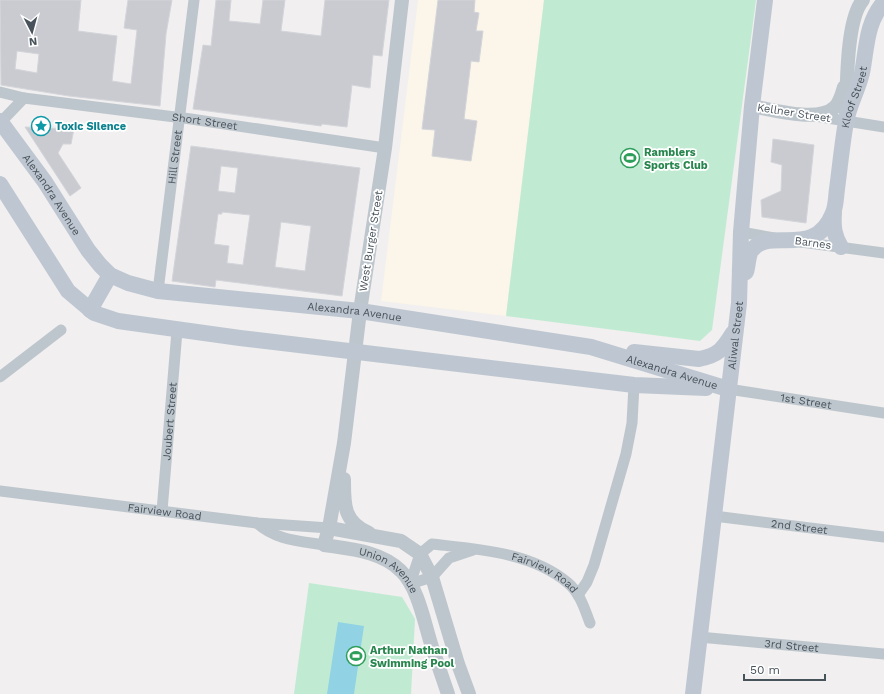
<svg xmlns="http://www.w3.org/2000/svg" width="884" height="694" font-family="'Work Sans',sans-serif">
	<rect width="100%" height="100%" fill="#f1efef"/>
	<polygon fill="#fbf6e9" points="418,0 544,0 506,316 381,301"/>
	<g fill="#c0ebd2">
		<polygon points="544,0 756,0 712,330 700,341 506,316"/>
		<polygon points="309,583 402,597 415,619 411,694 294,694"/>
	</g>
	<polygon fill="#91d2e5" points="338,622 364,626 354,694 327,694"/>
	<g fill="#c9cbd1" stroke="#d3d5da" fill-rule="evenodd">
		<path d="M0 0H81L78 31 117 36 112 81 131 84 137 30 124 28 128 0H172L166 34 160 106 69 96 1 85ZM17 51 39 54 37 73 15 69Z"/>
		<polygon points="216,0 231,0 229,21 260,24 263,0 285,0 281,31 321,36 325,0 389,0 382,56 373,55 370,88 352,85 347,127 322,124 321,126 193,109 203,45 211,46"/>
		<polygon points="438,0 475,0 474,12 479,13 476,31 483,31 479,62 471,61 464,119 477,121 471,161 432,156 435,130 422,129"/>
		<polygon points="25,127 74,129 71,144 63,144 58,153 81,188 70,196"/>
		<polygon points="773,139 814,145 806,223 762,217 761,200 781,191 782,165 771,162"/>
		<path d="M191 146 360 168 342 296 216 280 215 287 172 281ZM221 166 238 168 235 193 218 191ZM222 212 250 215 243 265 227 263 229 246 214 244 218 214H222ZM281 222 311 226 305 271 275 267Z"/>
	</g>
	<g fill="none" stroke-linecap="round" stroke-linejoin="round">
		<g stroke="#bec6cd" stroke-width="11">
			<path id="s1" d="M0 92 24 98 191 119 385 148"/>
			<polyline points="815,116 884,127"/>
			<polyline points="1,122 24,98"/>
			<polyline points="741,232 774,238"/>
			<polyline points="801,242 884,253"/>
			<path id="s2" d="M158 291 194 0"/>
			<polyline points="0,377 61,330"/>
			<path id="s3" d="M728 389 884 413"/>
			<path id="s4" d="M0 491 257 523 329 528"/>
			<path id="s5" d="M162 511 177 331"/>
			<path id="s6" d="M714 516 884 537"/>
			<path d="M257 523C275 540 300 541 324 545"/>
			<path id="s7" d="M410 584 420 554 432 544C477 549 532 552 568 583 580 593 585 610 590 623"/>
			<polyline points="410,584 432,577 449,558 473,550"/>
			<polyline points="578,595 587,582 594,565 626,454 632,423 634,385"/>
			<path id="s8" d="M699 637 884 654"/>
		</g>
		<g stroke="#bec6cd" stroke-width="14">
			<path id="s9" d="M402 0 385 148 360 311 344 443 329 528 324 545C350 549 381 551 401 571 419 588 425 627 433 650 438 665 443 679 448 694"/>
			<path d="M752 106C773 110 819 123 835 107 840 102 842 94 844 87"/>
			<path d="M846 113C847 87 846 19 863 0"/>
			<path d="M344 479C344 504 343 522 369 533"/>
			<polyline points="329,528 401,541 420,554 432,577 458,664 469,694"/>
		</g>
		<g stroke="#bec7d1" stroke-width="16">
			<path id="s10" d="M0 121 45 182 88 250 100 265 110 275 128 283 158 291 360 311 591 347 728 389"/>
			<polyline points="0,184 68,291 94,313 118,321 240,338 634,385 706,388"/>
			<path d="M834 213C833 226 834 236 841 247"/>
			<path id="s11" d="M746 272C748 266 748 256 751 251 769 225 814 261 833 213 836 206 836 196 837 189 840 167 842 144 846 122 849 105 858 90 862 73 867 47 866 23 884 2"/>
			<polyline points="90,310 110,275"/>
			<path d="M634 352 699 359C719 355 723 349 733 333"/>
			<path id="s12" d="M693 694 739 303 741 232 752 106 765 0"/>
		</g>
	</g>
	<defs>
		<symbol id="sight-ring" viewBox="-11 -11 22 22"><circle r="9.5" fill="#fff" stroke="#0f9aa8" stroke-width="1.5"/><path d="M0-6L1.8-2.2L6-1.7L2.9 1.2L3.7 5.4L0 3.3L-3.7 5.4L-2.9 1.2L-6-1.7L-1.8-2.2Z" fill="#0f9aa8"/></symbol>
		<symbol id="stadium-ring" viewBox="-11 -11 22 22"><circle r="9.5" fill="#fff" stroke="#2e9e5b" stroke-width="1.5"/><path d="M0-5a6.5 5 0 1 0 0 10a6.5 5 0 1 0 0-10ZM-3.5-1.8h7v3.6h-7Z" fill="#2e9e5b"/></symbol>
	</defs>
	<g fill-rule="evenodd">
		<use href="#sight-ring" x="30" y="115" width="22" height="22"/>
		<use href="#stadium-ring" x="619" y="147" width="22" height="22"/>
		<use href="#stadium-ring" x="345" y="645" width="22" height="22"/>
	</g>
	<g text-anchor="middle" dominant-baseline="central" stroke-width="3.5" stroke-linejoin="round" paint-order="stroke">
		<g font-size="11" fill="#48525b" stroke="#fff">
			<text stroke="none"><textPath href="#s11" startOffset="237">Kloof Street</textPath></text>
			<text transform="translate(794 113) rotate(9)">Kellner Street</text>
			<text stroke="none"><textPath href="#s1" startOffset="207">Short Street</textPath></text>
			<text stroke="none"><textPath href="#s2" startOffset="135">Hill Street</textPath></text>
			<text stroke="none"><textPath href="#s10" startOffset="90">Alexandra Avenue</textPath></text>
			<text transform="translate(371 241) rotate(-81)">West Burger Street</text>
			<text transform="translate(813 243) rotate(8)">Barnes</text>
			<text stroke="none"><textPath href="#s10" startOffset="438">Alexandra Avenue</textPath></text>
			<text stroke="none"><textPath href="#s12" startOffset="361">Aliwal Street</textPath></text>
			<text stroke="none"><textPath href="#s10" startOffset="762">Alexandra Avenue</textPath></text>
			<text stroke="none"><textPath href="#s3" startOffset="79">1st Street</textPath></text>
			<text stroke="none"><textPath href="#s5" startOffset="90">Joubert Street</textPath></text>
			<text stroke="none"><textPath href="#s4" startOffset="166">Fairview Road</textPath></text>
			<text stroke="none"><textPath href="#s6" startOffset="86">2nd Street</textPath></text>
			<text stroke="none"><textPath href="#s9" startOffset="623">Union Avenue</textPath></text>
			<text stroke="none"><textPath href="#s7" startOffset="165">Fairview Road</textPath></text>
			<text stroke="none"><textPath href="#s8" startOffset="93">3rd Street</textPath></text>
		</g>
		<g font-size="11" font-weight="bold" fill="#0d838f" stroke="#fff" text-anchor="start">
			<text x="55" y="126">Toxic Silence</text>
		</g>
		<g font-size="11" font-weight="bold" fill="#27864d" stroke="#fff" text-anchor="start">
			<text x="644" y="152">Ramblers<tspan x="644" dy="13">Sports Club</tspan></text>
			<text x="370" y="650">Arthur Nathan<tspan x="370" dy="13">Swimming Pool</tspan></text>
		</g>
	</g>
	<g transform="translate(32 32) rotate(174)" stroke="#ffffff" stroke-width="3" paint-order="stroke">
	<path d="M0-3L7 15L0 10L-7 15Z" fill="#48525b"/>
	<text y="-6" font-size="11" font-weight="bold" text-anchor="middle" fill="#48525b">N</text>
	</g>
	<path d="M744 674v6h81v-6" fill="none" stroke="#48525b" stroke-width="2"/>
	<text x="750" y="674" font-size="12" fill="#48525b" stroke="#ffffff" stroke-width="3" paint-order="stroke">50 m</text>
</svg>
